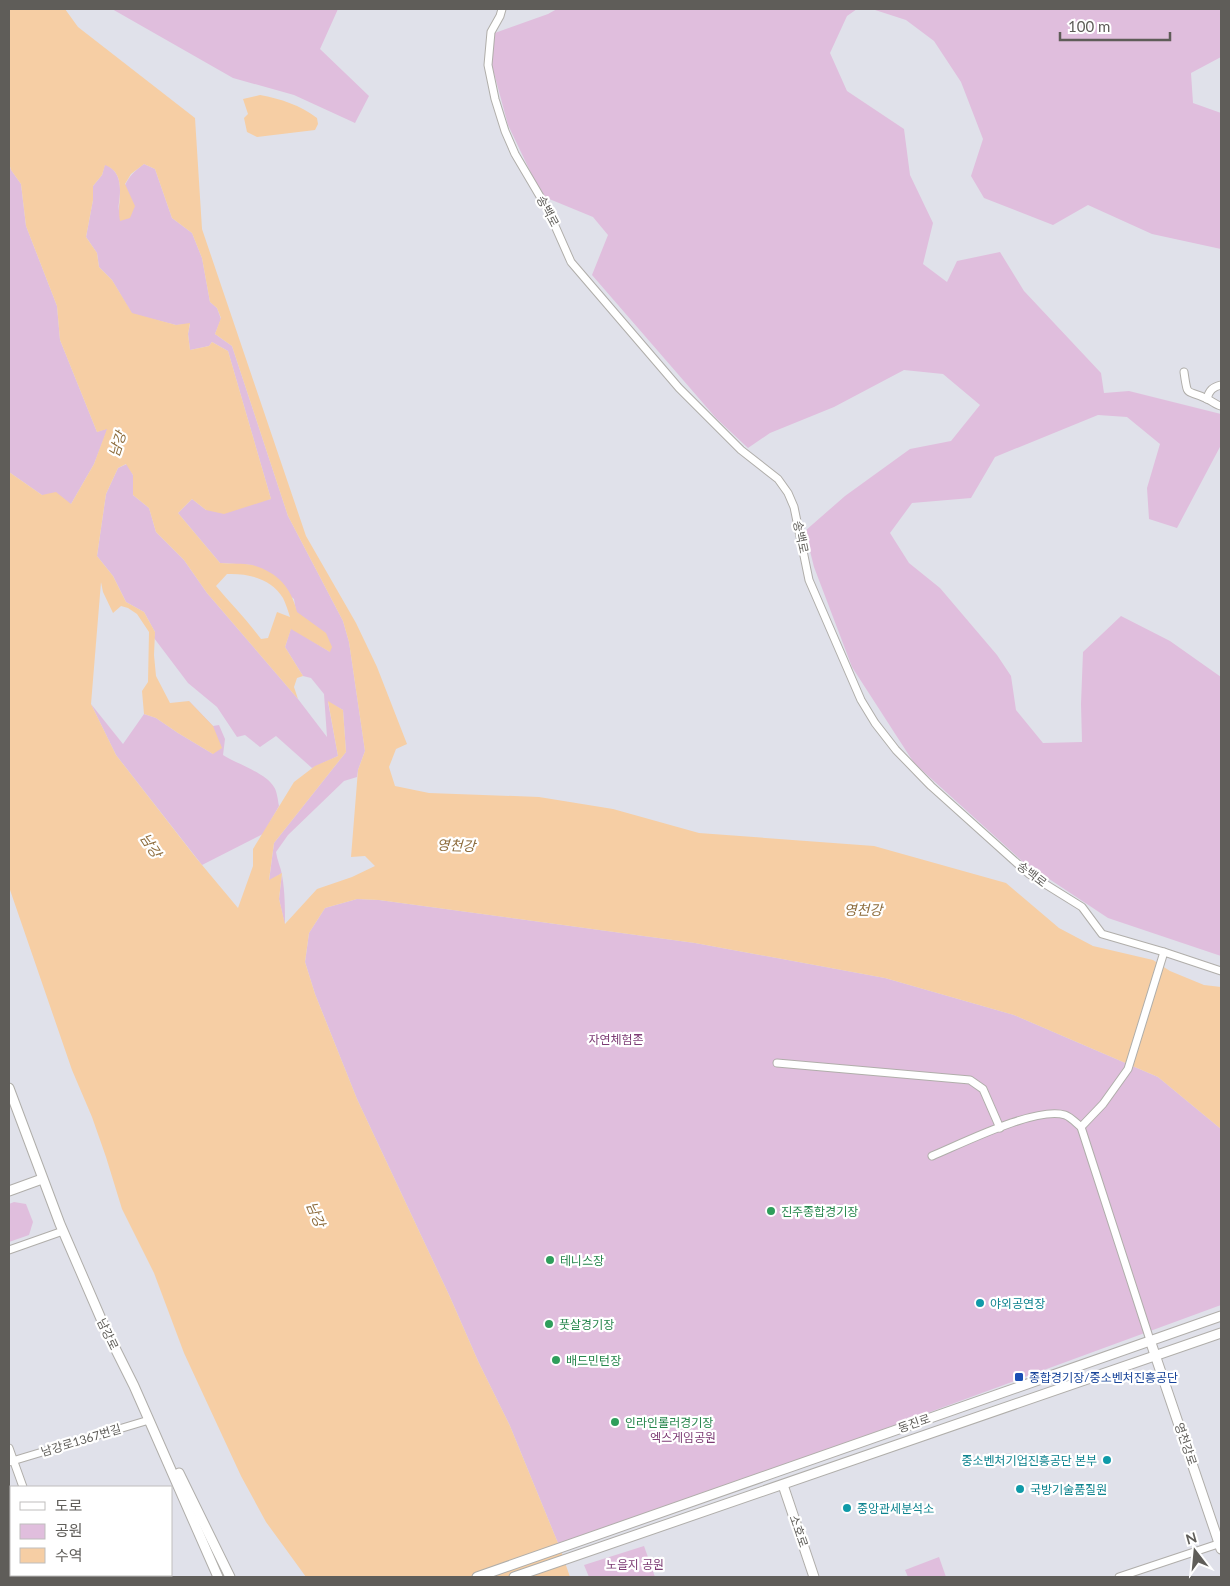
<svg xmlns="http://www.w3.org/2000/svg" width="1230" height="1586" font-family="Lato,'Noto Sans KR',sans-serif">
	<rect width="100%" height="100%" fill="#e0e1ea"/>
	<g fill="#e0bedd">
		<polygon points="112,9 338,9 320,49 369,96 355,123 294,95 233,78"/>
		<polygon points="557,9 857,9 847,16 830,53 847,91 904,129 910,175 933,223 923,264 947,282 957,261 1000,252 1024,291 1101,373 1104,393 1129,391 1221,414 1221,445 1177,528 1149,519 1147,488 1160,444 1127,417 1098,415 995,457 971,498 912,503 890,533 909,563 940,588 997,655 1011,676 1016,710 1043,743 1082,742 1081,704 1083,652 1121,616 1170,641 1221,677 1221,956 1108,918 1022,861 914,763 852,667 814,567 805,531 845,496 910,449 951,441 980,405 943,374 904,370 834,407 770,433 748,448 716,418 592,275 608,235 593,217 542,196 508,125 490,58 492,34 548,14"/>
		<polygon points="872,9 1221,9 1221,57 1191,73 1193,103 1221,113 1221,249 1152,234 1088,205 1053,225 984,198 971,176 983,139 961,82 934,41 906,20"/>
		<polygon points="9,163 11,170 21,184 26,226 57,306 60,340 97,432 108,428 94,464 71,504 42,495 9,472"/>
		<path d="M105 164C125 174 120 193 118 211 124 188 123 179 144 164L155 169 172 218 192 233 202 258 210 302 217 308 221 319 215 334 232 346 288 516 343 621 349 642 365 751 358 770 357 777 344 781 288 835 276 852C277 860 281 868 282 875 285 892 285 908 285 925L279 899 282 873 269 881 274 843 346 752 343 710 328 702 338 756 312 768 276 736 260 747 245 735 237 737 217 707 188 683 154 638 155 632 144 612 126 602 113 576 97 556 106 494 118 468 127 464 133 475V495L149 508 156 532 184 560 207 593 298 699 327 737 324 694 311 678 303 676 285 647 291 628 330 652 310 623 296 612 294 599 252 565 220 563 178 513 192 499 206 510 271 499 228 351 212 342 209 346 190 350 188 334 190 324 176 325 132 314 112 280 99 267 97 253 86 237 93 200V186L102 175Z"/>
		<path d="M189 701 213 726 219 725 225 739 223 755C237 764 266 773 274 787 277 791 278 801 279 806L263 834 202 865 116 755 91 704 123 744 144 714 156 718 178 733 213 754Z"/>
		<polygon points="357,899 379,900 695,943 885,978 1014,1015 1158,1077 1221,1129 1221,1305 560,1548 510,1426 478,1361 450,1297 357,1099 315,994 305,962 309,933 325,908"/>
		<polygon points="14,1202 26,1204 33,1222 29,1235 9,1242 9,1204"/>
		<polygon points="644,1546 655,1577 589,1577 584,1565"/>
		<polygon points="939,1557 946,1577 908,1577 905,1570"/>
	</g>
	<g fill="#f6cea4" fill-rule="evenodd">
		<path d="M9 9H65L78 27 195 118 202 229 306 536 356 623 377 667 407 744 396 749 389 767 395 786 429 793 539 797 613 809 699 833 874 846 1006 883 1059 928 1093 946 1153 960 1170 971 1204 985 1221 987V1129L1158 1077 1014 1015 885 978 695 943 379 900 357 899 325 908 309 933 305 962 315 994 357 1099 450 1297 478 1361 510 1426 560 1548 570 1577H306L266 1522 241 1476 184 1353 154 1273 122 1209 106 1157 92 1117 72 1070 9 887V472L42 495 56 492 71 504 94 464 107 429 97 432 60 340 57 306 26 226 21 184 11 170 9 163ZM144 164 155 169 172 218 192 233 202 258 210 302 217 308 221 318 215 334 232 346 288 516 343 621 349 642 365 751 358 770 351 857 365 856 375 866 352 877 317 889 285 924 279 899 282 873 269 880 274 843 346 752 343 710 328 701 338 756 315 766 294 782 253 849V866L238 908 197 859 116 755 91 704 101 582 103 592 113 613 121 606 128 608 137 614 149 632 148 682 142 691 144 714 156 718 178 733 213 754 222 748 213 726 189 701 170 703 156 676 154 655 155 632 144 612 126 602 113 576 97 556 106 494 118 468 126 464 133 475V495L149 508 156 532 184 560 207 593 298 699 294 687 297 678 303 676 285 647 291 629 330 652 332 647 326 633 297 612C291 587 277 572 252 565 243 563 231 564 220 563L178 513 192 499 206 510 224 514 271 499 228 351 212 342 209 346 190 350 188 334 190 323 176 325 132 313 112 280 99 267 97 253 86 237 93 200V186L102 175 105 165C129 174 116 202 120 221L130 218 135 206 125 184 131 174ZM227 574C248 573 272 579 283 598 286 604 288 611 290 617L277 612 268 638 261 639C247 620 231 604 216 586Z"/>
		<path d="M260 95C281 99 300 105 317 118L318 124 315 130 257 137 247 132 244 118 248 114 243 99Z"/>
	</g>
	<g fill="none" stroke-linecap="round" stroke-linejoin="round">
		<defs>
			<g id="minor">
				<polyline points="502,9 500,16 491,32 488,65 495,99 505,131 515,154 548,210 571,262 679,388 741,450 778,479 788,493 794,507 809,580 861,700 875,723 896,750 931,786 1029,874 1082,907 1102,934 1164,952 1221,971"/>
				<path d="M1184 372C1188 400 1186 388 1207 399 1212 401 1216 405 1221 406"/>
				<path d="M1207 399C1209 390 1213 387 1221 385"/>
				<polyline points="777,1063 970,1080 983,1089 1000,1128"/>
				<polyline points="1081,1127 1103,1104 1128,1069 1164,952"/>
				<path d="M932 1156C961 1144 1036 1106 1065 1115 1071 1117 1077 1124 1081 1127L1150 1340"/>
				<polyline points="9,1250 63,1231"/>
				<polyline points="9,1448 23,1487"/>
				<polyline points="9,1462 149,1420"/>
				<polyline points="55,1575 56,1577"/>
				<polyline points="1119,1577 1221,1543"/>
			</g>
			<g id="tertiary">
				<polyline points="9,1088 60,1224 105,1328 134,1386 149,1420 218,1577"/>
				<polyline points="9,1191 42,1179"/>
				<polyline points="1150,1340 1221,1549"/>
				<polyline points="179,1473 230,1577"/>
				<polyline points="783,1485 814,1577"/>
				<polyline points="477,1577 1221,1316"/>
				<polyline points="514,1577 1221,1333"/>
			</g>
		</defs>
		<use href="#minor" stroke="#b0aeaa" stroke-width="9"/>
		<use href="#tertiary" stroke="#b0aeaa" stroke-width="11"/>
		<use href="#minor" stroke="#fff" stroke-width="7"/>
		<use href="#tertiary" stroke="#fff" stroke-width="9"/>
	</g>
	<g fill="#2e9e5b" stroke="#fff" stroke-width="2">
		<circle cx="771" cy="1211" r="5"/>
		<circle cx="550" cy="1260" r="5"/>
		<circle cx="549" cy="1324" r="5"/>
		<circle cx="556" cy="1360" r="5"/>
		<circle cx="615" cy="1422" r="5"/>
	</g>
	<g fill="#0f9aa8" stroke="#fff" stroke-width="2">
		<circle cx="980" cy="1303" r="5"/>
		<circle cx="1107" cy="1460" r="5"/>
		<circle cx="1020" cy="1489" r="5"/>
		<circle cx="847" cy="1508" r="5"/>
	</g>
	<rect fill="#1a4fb4" stroke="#fff" stroke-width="2" x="1014" y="1372" width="10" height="10" rx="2.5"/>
	<g text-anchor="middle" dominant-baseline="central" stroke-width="4.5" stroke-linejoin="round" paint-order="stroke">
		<g font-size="12" fill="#5f5d59" stroke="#fff">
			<text transform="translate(548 211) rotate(62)">송백로</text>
			<text transform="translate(801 537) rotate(78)">송백로</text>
			<text transform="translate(1032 874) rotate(37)">송백로</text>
			<text transform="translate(108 1334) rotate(64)">남강로</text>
			<text transform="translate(914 1423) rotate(-19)">동진로</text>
			<text transform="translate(81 1440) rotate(-17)">남강로1367번길</text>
			<text transform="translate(1186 1444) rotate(71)">영천강로</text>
			<text transform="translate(799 1531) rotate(71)">소호로</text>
		</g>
		<g font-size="12" fill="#7c3b74" stroke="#fff">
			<text x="616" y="1039">자연체험존</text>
			<text x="683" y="1437">엑스게임공원</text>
			<text x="635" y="1564">노을지 공원</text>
		</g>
		<g font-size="12" fill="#27864d" stroke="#fff" text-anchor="start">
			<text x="781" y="1211">진주종합경기장</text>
			<text x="560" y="1260">테니스장</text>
			<text x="559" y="1324">풋살경기장</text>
			<text x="566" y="1360">배드민턴장</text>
			<text x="625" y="1422">인라인롤러경기장</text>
		</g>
		<g font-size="12" fill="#0d838f" stroke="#fff" text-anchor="start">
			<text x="990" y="1303">야외공연장</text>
			<text x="1097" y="1460" text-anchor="end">중소벤처기업진흥공단 본부</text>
			<text x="1030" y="1489">국방기술품질원</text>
			<text x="857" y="1508">중앙관세분석소</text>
		</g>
		<g font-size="12" fill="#164399" stroke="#fff" text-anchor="start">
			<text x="1029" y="1377">종합경기장/중소벤처진흥공단</text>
		</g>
		<g font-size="14" font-style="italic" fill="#8d6c3c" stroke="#fff">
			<text transform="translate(117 444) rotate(-72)">남강</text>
			<text transform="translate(151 845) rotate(57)">남강</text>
			<text transform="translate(456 845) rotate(2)">영천강</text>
			<text x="863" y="909">영천강</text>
			<text transform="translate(316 1214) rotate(67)">남강</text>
		</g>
	</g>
	<rect width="1230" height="1586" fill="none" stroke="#5f5d59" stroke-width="20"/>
	<rect x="10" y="1486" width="162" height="90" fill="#ffffff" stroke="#bfbebd"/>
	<rect x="20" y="1502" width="25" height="8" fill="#ffffff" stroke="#bfbebd"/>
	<text x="55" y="1511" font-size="15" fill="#5f5d59">도로</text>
	<rect x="20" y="1524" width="25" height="15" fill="#e0bedd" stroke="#bfbebd"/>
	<text x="55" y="1536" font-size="15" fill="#5f5d59">공원</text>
	<rect x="20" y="1548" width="25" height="15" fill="#f6cea4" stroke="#bfbebd"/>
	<text x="55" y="1561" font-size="15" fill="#5f5d59">수역</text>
	<g transform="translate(1195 1551) rotate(344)" stroke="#ffffff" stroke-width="4" paint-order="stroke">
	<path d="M0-4L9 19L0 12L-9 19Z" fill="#5f5d59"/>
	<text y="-8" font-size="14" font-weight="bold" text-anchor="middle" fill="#5f5d59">N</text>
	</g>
	<path d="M1060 32v8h110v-8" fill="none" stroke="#5f5d59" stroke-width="2.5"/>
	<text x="1068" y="32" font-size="15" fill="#5f5d59" stroke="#ffffff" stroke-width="4" paint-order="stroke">100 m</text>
</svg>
